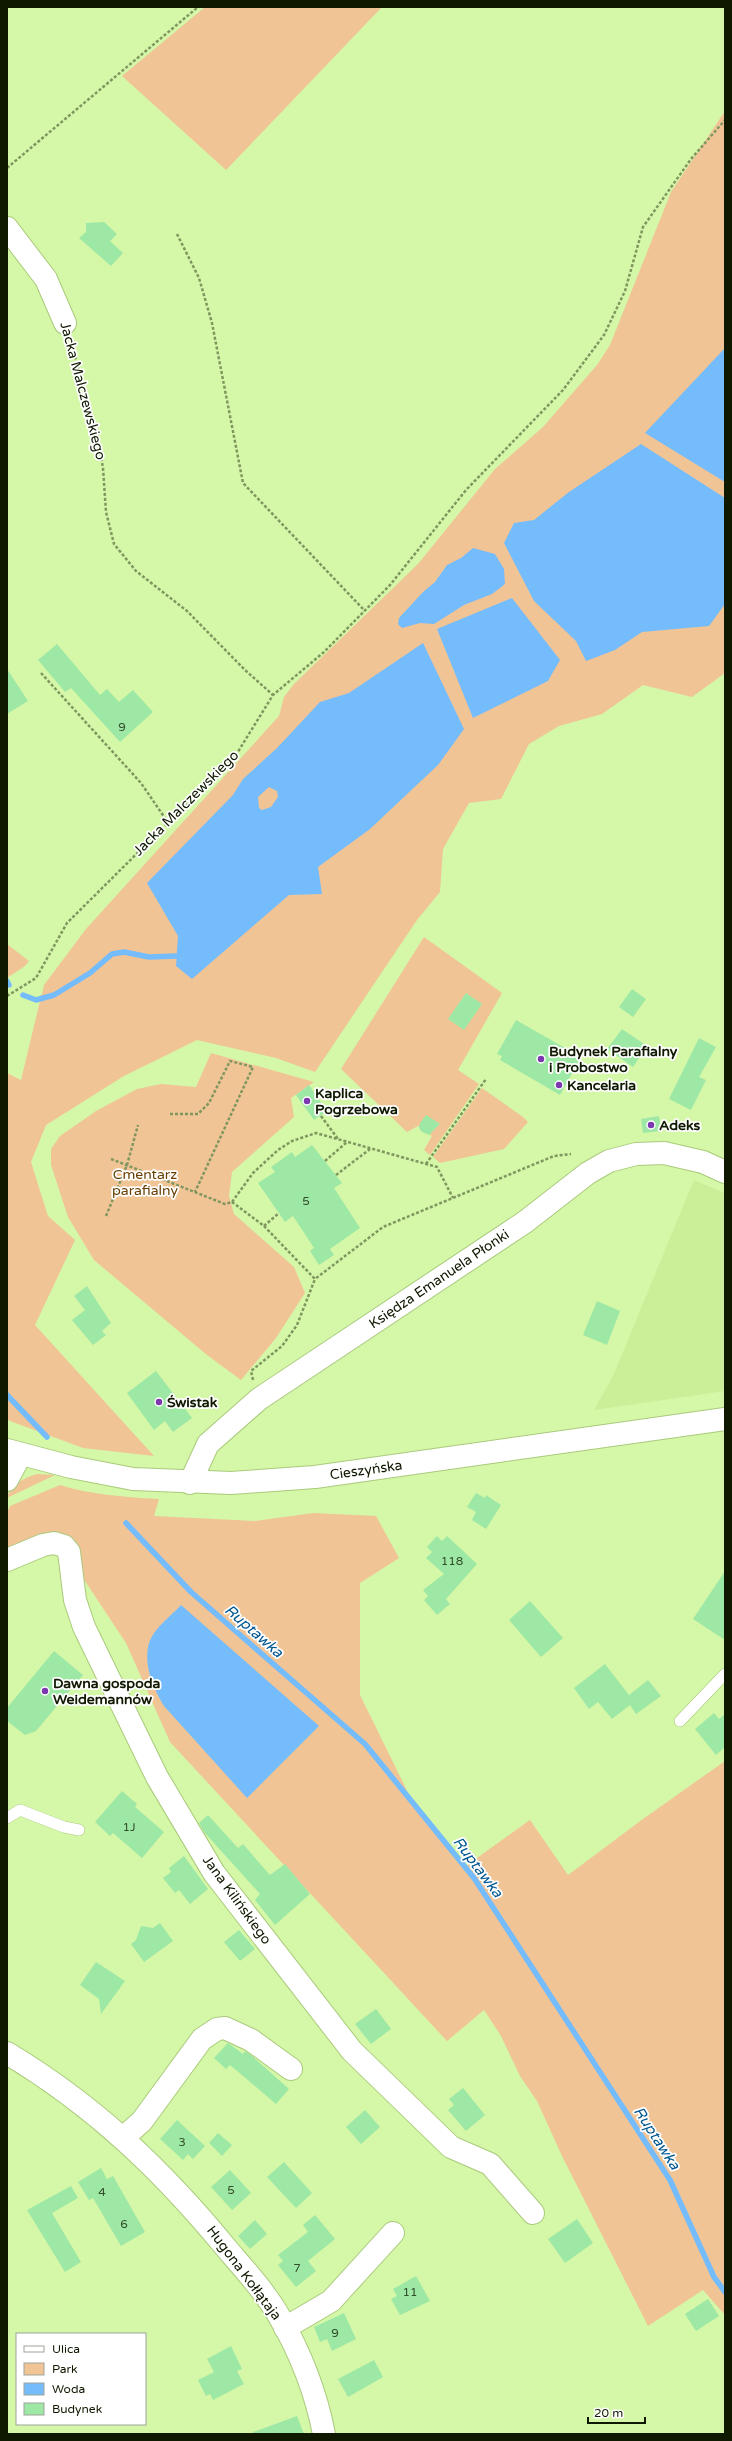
<svg xmlns="http://www.w3.org/2000/svg" width="732" height="2441" font-family="'Varela Round',sans-serif">
	<rect width="100%" height="100%" fill="#d5f7a8"/>
	<polygon fill="#cbef98" points="694,1180 725,1193 725,1391 594,1410 613,1376"/>
	<g fill="#f1c496">
		<polygon points="205,7 382,7 226,170 122,76"/>
		<polygon points="725,111 725,673 692,697 643,685 602,714 559,726 529,744 501,799 469,803 443,849 440,892 417,920 315,1072 276,1058 197,1040 124,1076 46,1125 31,1162 48,1216 75,1240 35,1325 154,1456 83,1448 10,1421 7,1419 7,1073 21,1080 40,1001 36,1000 42,994 44,985 86,929 279,716 284,697 294,684 418,564 495,469 543,427 597,365 610,345 671,192"/>
		<polygon points="424,937 502,993 458,1070 479,1084 430,1155 424,1150 432,1136 418,1126 407,1132 341,1069"/>
		<polygon points="7,944 29,961 25,966 7,978"/>
		<polygon points="211,1053 314,1082 291,1098 294,1117 232,1172 229,1196 234,1214 294,1267 305,1293 276,1338 241,1380 207,1355 94,1260 68,1217 51,1165 51,1149 60,1136 96,1111 137,1089 161,1084 196,1087"/>
		<polygon points="482,1088 523,1117 528,1122 504,1149 440,1163 433,1157"/>
		<path d="M37 1474 55 1475 7 1498C11 1484 24 1478 37 1474Z"/>
		<path d="M60 1485C93 1495 124 1497 159 1499L154 1516 255 1521 313 1513 376 1516 399 1558 360 1583V1695L417 1811 463 1868 530 1820 568 1875 643 1819 725 1761V2315L703 2290 648 2326 562 2156 537 2101 520 2076 501 2036 484 2010 447 2041 170 1742 126 1643 83 1578 74 1539 65 1536 7 1549V1512L10 1506Z"/>
	</g>
	<g fill="#74bcfc" fill-rule="evenodd">
		<polygon points="725,348 725,482 645,433"/>
		<polygon points="641,444 725,498 725,604 709,626 642,632 615,650 586,661 576,641 534,601 504,543 514,523 534,520 569,492"/>
		<polygon points="473,548 495,554 504,569 505,584 492,594 464,605 434,624 420,623 402,628 398,624 399,618 423,592 435,582 447,565 461,558"/>
		<polygon points="512,598 560,660 548,681 473,718 437,629"/>
		<path d="M423 643 464 729 438 765 370 829 318 867 322 894 289 895 192 979 176 966 178 936 147 883 233 795 243 779 277 748 320 702 349 693ZM269 787 277 791 278 797 271 807 262 810 259 808 258 797Z"/>
		<path d="M181 1605 319 1726 247 1798 164 1706C153 1688 143 1665 149 1643 154 1628 171 1616 181 1605Z"/>
	</g>
	<g fill="none" stroke-linecap="round" stroke-linejoin="round">
		<g stroke="#74bcfc" stroke-width="5.5">
			<polyline points="7,981 9,985"/>
			<polyline points="23,995 36,1000 54,995 90,973 112,954 124,952 149,957 177,956"/>
			<polyline points="7,1395 47,1437"/>
			<polyline points="126,1523 191,1592 365,1744 474,1878 670,2180 714,2277 725,2292"/>
		</g>
	</g>
	<g fill="#9ee8a6">
		<polygon points="104,222 117,234 110,241 123,253 111,266 79,238 86,232 86,223"/>
		<polygon points="57,644 100,695 107,689 119,702 133,690 153,712 120,742 71,688 65,692 38,660"/>
		<polygon points="7,669 28,701 7,714"/>
		<polygon points="632,989 646,999 633,1017 619,1007"/>
		<polygon points="466,993 482,1004 464,1030 448,1019"/>
		<polygon points="516,1020 581,1057 560,1095 500,1060 502,1056 497,1054"/>
		<polygon points="622,1029 647,1046 633,1067 607,1049"/>
		<polygon points="699,1038 716,1047 699,1077 706,1080 691,1110 669,1099"/>
		<polygon points="309,1085 327,1111 314,1120 296,1095"/>
		<polygon points="426,1115 440,1124 429,1135 422,1132 419,1128 420,1123"/>
		<polygon points="659,1116 661,1131 643,1133 641,1119"/>
		<polygon points="312,1145 342,1183 334,1188 360,1228 330,1249 334,1255 319,1265 310,1251 314,1248 293,1216 285,1222 258,1183 275,1172 271,1167 292,1152 295,1157"/>
		<polygon points="87,1286 111,1323 102,1331 106,1335 93,1345 72,1320 85,1310 74,1296"/>
		<polygon points="597,1301 620,1311 607,1345 583,1335"/>
		<polygon points="156,1371 192,1418 173,1432 165,1421 154,1430 127,1393"/>
		<polygon points="476,1493 485,1498 486,1495 501,1505 486,1529 472,1520 476,1512 467,1507"/>
		<polygon points="437,1536 442,1541 447,1536 477,1564 446,1599 450,1604 437,1615 424,1600 428,1596 423,1590 444,1574 426,1558 432,1552 427,1547"/>
		<polygon points="725,1571 725,1640 693,1619"/>
		<polygon points="530,1601 563,1638 541,1657 509,1620"/>
		<polygon points="54,1651 83,1675 36,1731 25,1735 7,1721 7,1708"/>
		<polygon points="605,1664 629,1695 648,1680 661,1696 636,1714 630,1705 612,1719 598,1702 589,1709 574,1688"/>
		<polygon points="714,1713 719,1719 725,1714 725,1747 716,1755 695,1729"/>
		<polygon points="122,1791 137,1804 135,1807 164,1832 142,1858 113,1833 110,1836 95,1822"/>
		<polygon points="208,1815 238,1848 243,1844 270,1875 285,1864 310,1894 275,1925 255,1900 260,1894 204,1832 199,1823"/>
		<polygon points="184,1856 208,1889 190,1904 179,1890 175,1893 163,1878 171,1872 169,1868"/>
		<polygon points="160,1923 173,1941 144,1962 131,1944 136,1940 141,1926 153,1928"/>
		<polygon points="239,1930 255,1949 240,1961 224,1942"/>
		<polygon points="96,1962 125,1981 101,2014 99,1999 80,1985"/>
		<polygon points="376,2009 391,2029 371,2044 355,2024"/>
		<polygon points="228,2043 243,2054 245,2051 251,2055 289,2089 276,2104 230,2065 226,2069 214,2058"/>
		<polygon points="463,2088 485,2115 466,2131 448,2110 454,2105 449,2099"/>
		<polygon points="365,2110 380,2127 361,2144 346,2127"/>
		<polygon points="177,2120 205,2146 193,2159 188,2154 183,2160 160,2139"/>
		<polygon points="218,2133 232,2145 222,2156 209,2143"/>
		<polygon points="284,2162 312,2193 296,2208 267,2177"/>
		<polygon points="101,2168 107,2179 113,2176 145,2232 121,2246 93,2198 89,2200 78,2182"/>
		<polygon points="230,2170 251,2193 232,2210 211,2187"/>
		<polygon points="71,2186 78,2198 52,2213 81,2262 65,2272 27,2210"/>
		<polygon points="315,2215 335,2239 308,2261 316,2271 296,2287 278,2265 283,2261 278,2255 308,2232 303,2225"/>
		<polygon points="577,2219 593,2243 565,2263 548,2239"/>
		<polygon points="255,2220 267,2234 250,2249 238,2236"/>
		<polygon points="416,2276 430,2301 400,2315 391,2299 397,2296 393,2289"/>
		<polygon points="708,2299 719,2316 696,2331 685,2314"/>
		<polygon points="344,2313 356,2339 332,2351 327,2339 320,2342 314,2327"/>
		<polygon points="231,2346 242,2369 237,2371 244,2384 213,2400 210,2394 206,2396 198,2380 214,2372 207,2359"/>
		<polygon points="374,2360 383,2377 348,2397 338,2379"/>
		<polygon points="297,2416 304,2434 253,2434 253,2432"/>
	</g>
	<g fill="none" stroke-linecap="round" stroke-linejoin="round">
		<defs>
			<g id="lane">
				<polyline points="680,1721 725,1674"/>
				<polyline points="7,1818 20,1810 64,1827 79,1830"/>
			</g>
			<g id="street">
				<polyline points="7,228 46,279 65,323"/>
				<polyline points="190,1483 208,1444 259,1399 525,1222 588,1173 609,1161 636,1154 664,1153 703,1162 725,1172"/>
				<polyline points="7,1560 43,1545 54,1543 64,1546 69,1552 75,1600 84,1627 157,1777 214,1873 352,2051 451,2147 490,2164 533,2213"/>
				<path d="M7 2053C95 2106 162 2170 227 2249 245 2270 265 2292 279 2316 300 2352 316 2393 324 2434"/>
				<polyline points="123,2138 142,2121 202,2039 217,2029 225,2028 251,2040 291,2069"/>
				<polyline points="285,2328 331,2301 393,2233"/>
			</g>
			<g id="secondary">
				<polyline points="7,1450 71,1467 133,1479 231,1483 315,1477 725,1419"/>
				<polyline points="7,1480 21,1454"/>
			</g>
		</defs>
		<use href="#lane" stroke="#aaca7c" stroke-width="12"/>
		<use href="#street" stroke="#aaca7c" stroke-width="24"/>
		<use href="#secondary" stroke="#aaca7c" stroke-width="24"/>
		<g stroke="#7f975f" stroke-width="2.5" stroke-dasharray="3 2" stroke-linecap="butt">
			<polyline points="7,168 198,7"/>
			<polyline points="177,234 199,278 212,323 243,483 365,611"/>
			<polyline points="71,342 97,434 103,468 106,512 114,544 136,571 187,611 245,670 273,695"/>
			<polyline points="41,673 141,783 167,821"/>
			<polyline points="7,996 36,978 67,923 236,755 273,695 324,652 390,585 466,490 563,390 604,335 625,291 643,227 691,159 725,120"/>
			<polyline points="170,1114 198,1114 209,1103 230,1061 253,1067 195,1192"/>
			<polyline points="321,1116 338,1139"/>
			<polyline points="111,1159 225,1204 232,1202 253,1173 278,1150 292,1141 316,1133 437,1167 453,1198"/>
			<polyline points="325,1161 347,1142"/>
			<polyline points="426,1164 486,1079"/>
			<polyline points="336,1175 370,1149"/>
			<polyline points="232,1202 264,1226 315,1279 383,1227 554,1156 571,1154"/>
			<polyline points="106,1216 127,1165 138,1125"/>
			<polyline points="264,1226 279,1213"/>
			<polyline points="253,1380 251,1371 282,1346 297,1325 315,1279"/>
		</g>
		<use href="#lane" stroke="#fff" stroke-width="11"/>
		<use href="#street" stroke="#fff" stroke-width="22"/>
		<use href="#secondary" stroke="#fff" stroke-width="22"/>
	</g>
	<g fill="#7b39ad" stroke="#fff" stroke-width="1.5">
		<circle cx="541" cy="1059" r="4"/>
		<circle cx="559" cy="1085" r="4"/>
		<circle cx="307" cy="1101" r="4"/>
		<circle cx="651" cy="1125" r="4"/>
		<circle cx="159" cy="1402" r="4"/>
		<circle cx="45" cy="1691" r="4"/>
	</g>
	<g text-anchor="middle" dominant-baseline="central" stroke-width="3.5" stroke-linejoin="round" paint-order="stroke">
		<g font-size="12" fill="#334d2a">
			<text x="122" y="727">9</text>
			<text x="306" y="1201">5</text>
			<text x="452" y="1561">118</text>
			<text x="129" y="1827">1J</text>
			<text x="182" y="2142">3</text>
			<text x="231" y="2190">5</text>
			<text x="102" y="2192">4</text>
			<text x="124" y="2224">6</text>
			<text x="297" y="2268">7</text>
			<text x="410" y="2292">11</text>
			<text x="335" y="2333">9</text>
		</g>
		<g font-size="14" fill="#0f1900" stroke="#fff">
			<text transform="translate(83 391) rotate(75)">Jacka Malczewskiego</text>
			<text transform="translate(186 803) rotate(-45)">Jacka Malczewskiego</text>
			<text transform="translate(439 1279) rotate(-34)">Księdza Emanuela Płonki</text>
			<text transform="translate(366 1470) rotate(-8)">Cieszyńska</text>
			<text transform="translate(237 1900) rotate(54)">Jana Kilińskiego</text>
			<text transform="translate(244 2273) rotate(53)">Hugona Kołłątaja</text>
		</g>
		<g font-size="14" font-weight="bold" fill="#0f1900" stroke="#fff" text-anchor="start">
			<text x="549" y="1051">Budynek Parafialny<tspan x="549" dy="16">i Probostwo</tspan></text>
			<text x="567" y="1085">Kancelaria</text>
			<text x="315" y="1093">Kaplica<tspan x="315" dy="16">Pogrzebowa</tspan></text>
			<text x="659" y="1125">Adeks</text>
			<text x="167" y="1402">Świstak</text>
			<text x="53" y="1683">Dawna gospoda<tspan x="53" dy="16">Weidemannów</tspan></text>
		</g>
		<g font-size="14" fill="#683e02" stroke="#fff">
			<text x="145" y="1174">Cmentarz<tspan x="145" dy="16">parafialny</tspan></text>
		</g>
		<g font-size="15" font-style="italic" fill="#005892" stroke="#fff">
			<text transform="translate(254 1631) rotate(41)">Ruptawka</text>
			<text transform="translate(478 1867) rotate(53)">Ruptawka</text>
			<text transform="translate(657 2138) rotate(57)">Ruptawka</text>
		</g>
	</g>
	<rect width="732" height="2441" fill="none" stroke="#0f1900" stroke-width="16"/>
	<rect x="16" y="2333" width="130" height="92" fill="#ffffff" stroke="#9fa399"/>
	<rect x="24" y="2346" width="20" height="6" fill="#ffffff" stroke="#9fa399"/>
	<text x="52" y="2353" font-size="12" fill="#0f1900">Ulica</text>
	<rect x="24" y="2363" width="20" height="12" fill="#f1c496" stroke="#9fa399"/>
	<text x="52" y="2373" font-size="12" fill="#0f1900">Park</text>
	<rect x="24" y="2383" width="20" height="12" fill="#74bcfc" stroke="#9fa399"/>
	<text x="52" y="2393" font-size="12" fill="#0f1900">Woda</text>
	<rect x="24" y="2403" width="20" height="12" fill="#9ee8a6" stroke="#9fa399"/>
	<text x="52" y="2413" font-size="12" fill="#0f1900">Budynek</text>
	<path d="M588 2417v6h57v-6" fill="none" stroke="#0f1900" stroke-width="2"/>
	<text x="594" y="2417" font-size="12" fill="#0f1900" stroke="#ffffff" stroke-width="3" paint-order="stroke">20 m</text>
</svg>
